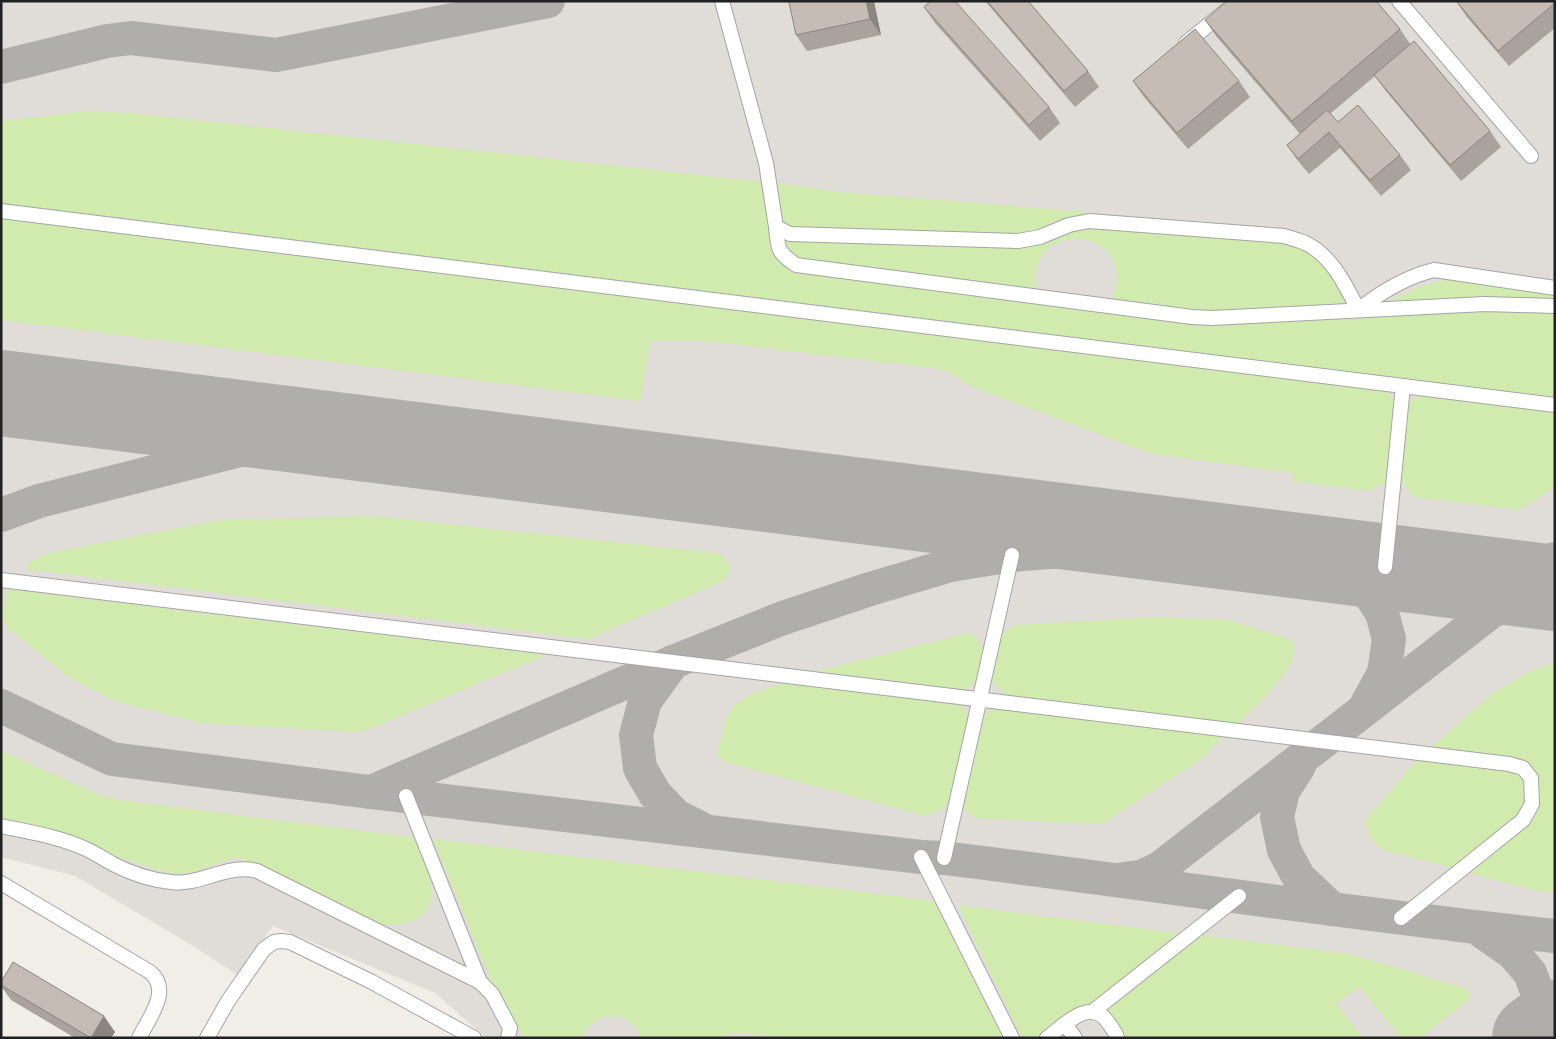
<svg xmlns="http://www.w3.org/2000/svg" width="1556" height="1039" font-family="'Fira Sans Condensed',sans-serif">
	<rect width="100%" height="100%" fill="#f1ede7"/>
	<polygon fill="#e0ddd8" points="1,1 1555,1 1555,1038 486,1038 435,993 273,926 239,976 190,944 75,876 1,857"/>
	<g fill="#d1ebae">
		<polygon points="86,111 132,113 765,182 772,250 778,258 1199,323 1471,309 1555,311 1555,398 1,205 1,121"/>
		<polygon points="776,183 840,192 1088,212 1036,233 1017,235 789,227 780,219"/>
		<path d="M1 216 1381 388C1389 393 1393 397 1395 406L1389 477 1383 484 1368 491 1293 481V473L1153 454 975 388C963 382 953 373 940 369L705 341H650L640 401 1 320Z"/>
		<path d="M1077 227 1292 243 1311 254 1326 265 1350 293 1347 306 1208 313 1111 302C1145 224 1020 216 1037 292L791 257 782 239 1019 246Z"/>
		<polygon points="1447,279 1555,295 1555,305 1374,309 1421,286"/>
		<polygon points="1420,395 1555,411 1555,487 1519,510 1415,497 1404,485 1401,479 1409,404 1414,398"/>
		<polygon points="374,516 717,553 724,557 730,568 727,577 719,583 588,639 24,569 30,562 48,553 221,520"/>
		<polygon points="7,589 546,655 372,728 356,732 201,723 115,701 70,678 9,629 3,618"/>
		<path d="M1156 617 1229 620 1286 638 1294 643C1298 672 1255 705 1237 725L1007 695 992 682C991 670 995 644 1002 635 1006 630 1010 628 1015 625Z"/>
		<path d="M968 633 976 637 985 650C982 669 983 684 961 690L817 671Z"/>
		<polygon points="1555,663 1555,892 1536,891 1467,872 1532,819 1525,763 1511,757 1431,747 1493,693 1532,670"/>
		<path d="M787 682 955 701 962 704 969 717 951 801C943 811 934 814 922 815L729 763 722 760 717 753C721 741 723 725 728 714 739 694 768 689 787 682Z"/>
		<path d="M998 707H1008L1223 737 1204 757 1102 824 976 818C966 812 963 808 963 797L982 718 988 711Z"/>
		<path d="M1 751 100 795 119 800 412 837C437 878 448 927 383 925L244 860 235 857 193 872 178 874 164 872 105 853 81 838 1 818Z"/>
		<path d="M1418 759 1508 769C1529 778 1531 796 1520 815L1453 868 1386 851C1373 844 1366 835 1366 819Z"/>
		<path d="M433 839 936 901 1007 1038H778C757 1034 736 1029 716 1038H641C633 1008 592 1010 582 1038H524L493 985Z"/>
		<polygon points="958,905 1177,933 1090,1006 1076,1007 1037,1038 1022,1038"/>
		<polygon points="1200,935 1350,954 1468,989 1471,998 1420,1038 1401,1038 1360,987 1336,1003 1363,1038 1124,1038 1122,1032 1106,1012"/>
	</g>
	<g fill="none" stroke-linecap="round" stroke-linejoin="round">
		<g stroke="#b0aeab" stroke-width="34">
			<polyline points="1,67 107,41 131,38 276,55 548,1"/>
			<polyline points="1,515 39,501 311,432"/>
			<polyline points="1329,560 1366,588 1382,613 1389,639 1384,673 1367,704"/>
			<polyline points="1484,579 1531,570 1555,559"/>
			<polyline points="673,662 645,701 636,735 640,768 655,794 676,816 700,828"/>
			<path d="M1 706 112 759 370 792 921 857 944 858C1148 883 1351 914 1555 936"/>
			<polyline points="1299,766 1283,791 1277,817 1284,850 1299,878 1332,909"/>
			<polyline points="371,792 673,662 783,618 870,589 951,565 1012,555 1062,551 1209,544"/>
			<polyline points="1124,879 1141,877 1160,868 1492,611 1534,593 1555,592"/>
			<polyline points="1479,929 1513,953 1530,973 1538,994 1536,1021 1527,1038"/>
		</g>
		<g stroke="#b0aeab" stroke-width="86">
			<polyline points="1,393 1555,588"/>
			<polyline points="1535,1038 1555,1023"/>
		</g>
		<defs>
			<g id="minor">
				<path d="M722 1 766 163 776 227 790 234 1018 241 1040 237 1069 225 1089 221 1284 236C1291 238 1297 240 1303 242 1330 253 1346 285 1358 310 1381 292 1405 277 1434 270L1555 288"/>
				<polyline points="1399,1 1531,156"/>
				<polyline points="1186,43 1238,1"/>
				<polyline points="1,211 1555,405"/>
				<path d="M776 227C778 249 777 252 796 265L1192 317 1212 318 1485 304 1555 306"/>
				<polyline points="1385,567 1403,386"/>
				<polyline points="1,580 1509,764 1523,768 1531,778 1532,804 1523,820 1401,918"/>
				<polyline points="406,796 480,982"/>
				<path d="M1 826C29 832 60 837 86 849 95 853 104 859 113 864 130 873 151 880 171 882 200 886 227 863 257 871L480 982 492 994 510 1028 508 1038"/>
				<polyline points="921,857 1012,1038"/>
				<polyline points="944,858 1012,555"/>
				<path d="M1 883 150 972C172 990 149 1018 139 1038"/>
				<polyline points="1092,1012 1239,896"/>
				<polyline points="1065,1024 1075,1038"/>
				<polyline points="207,1038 228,1001 264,949 274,942 281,941 290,942 372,982 474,1038"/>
				<path d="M1047 1038C1063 1026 1090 997 1107 1021 1111 1027 1116 1032 1117 1038"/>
			</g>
		</defs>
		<use href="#minor" stroke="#a5a5a5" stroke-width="16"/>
		<use href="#minor" stroke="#fff" stroke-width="14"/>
	</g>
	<g fill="#aaa29d">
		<polygon points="874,1 881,35 807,51 796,35"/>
		<polygon points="985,1 1028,1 1088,71 1099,87 1075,107"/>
		<polygon points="1456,1 1555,1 1555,28 1509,66 1466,16"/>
		<polygon points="924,7 1049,107 1060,123 1040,141 935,23"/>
		<polygon points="1205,20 1400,29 1410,44 1490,131 1501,147 1461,181 1385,90 1375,76 1330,114 1338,122 1400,155 1411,170 1381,196 1340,148 1309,174 1298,161 1287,145 1300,134 1216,36"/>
		<polygon points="1133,81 1239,81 1250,97 1188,149 1144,97"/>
		<polygon points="1,982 115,1032 111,1038 75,1038 11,1000 1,986"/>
	</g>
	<g fill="#8b847f">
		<polygon points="866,1 874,2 881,35 870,19"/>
		<polygon points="104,1016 115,1032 111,1038 91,1038"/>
	</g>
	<g fill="#c6bcb6" stroke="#8b847f">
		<polygon points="793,1 866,1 870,19 796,35 789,2"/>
		<polygon points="931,1 955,1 1049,107 1029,125 924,7"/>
		<polygon points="987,1 1028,1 1088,71 1064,91"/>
		<polygon points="1227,1 1376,1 1400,29 1292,121 1205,20"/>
		<polygon points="1456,1 1555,1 1555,3 1498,51"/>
		<polygon points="1195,29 1239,81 1177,133 1133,81"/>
		<polygon points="1414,41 1490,131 1450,165 1374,75"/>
		<polygon points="1358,105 1400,155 1370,180 1329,132 1298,159 1287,145 1327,110 1338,122"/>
		<polygon points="13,962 104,1016 91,1038 1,985 1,982"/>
	</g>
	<rect width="1556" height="1039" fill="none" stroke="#212121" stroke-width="5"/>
</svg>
